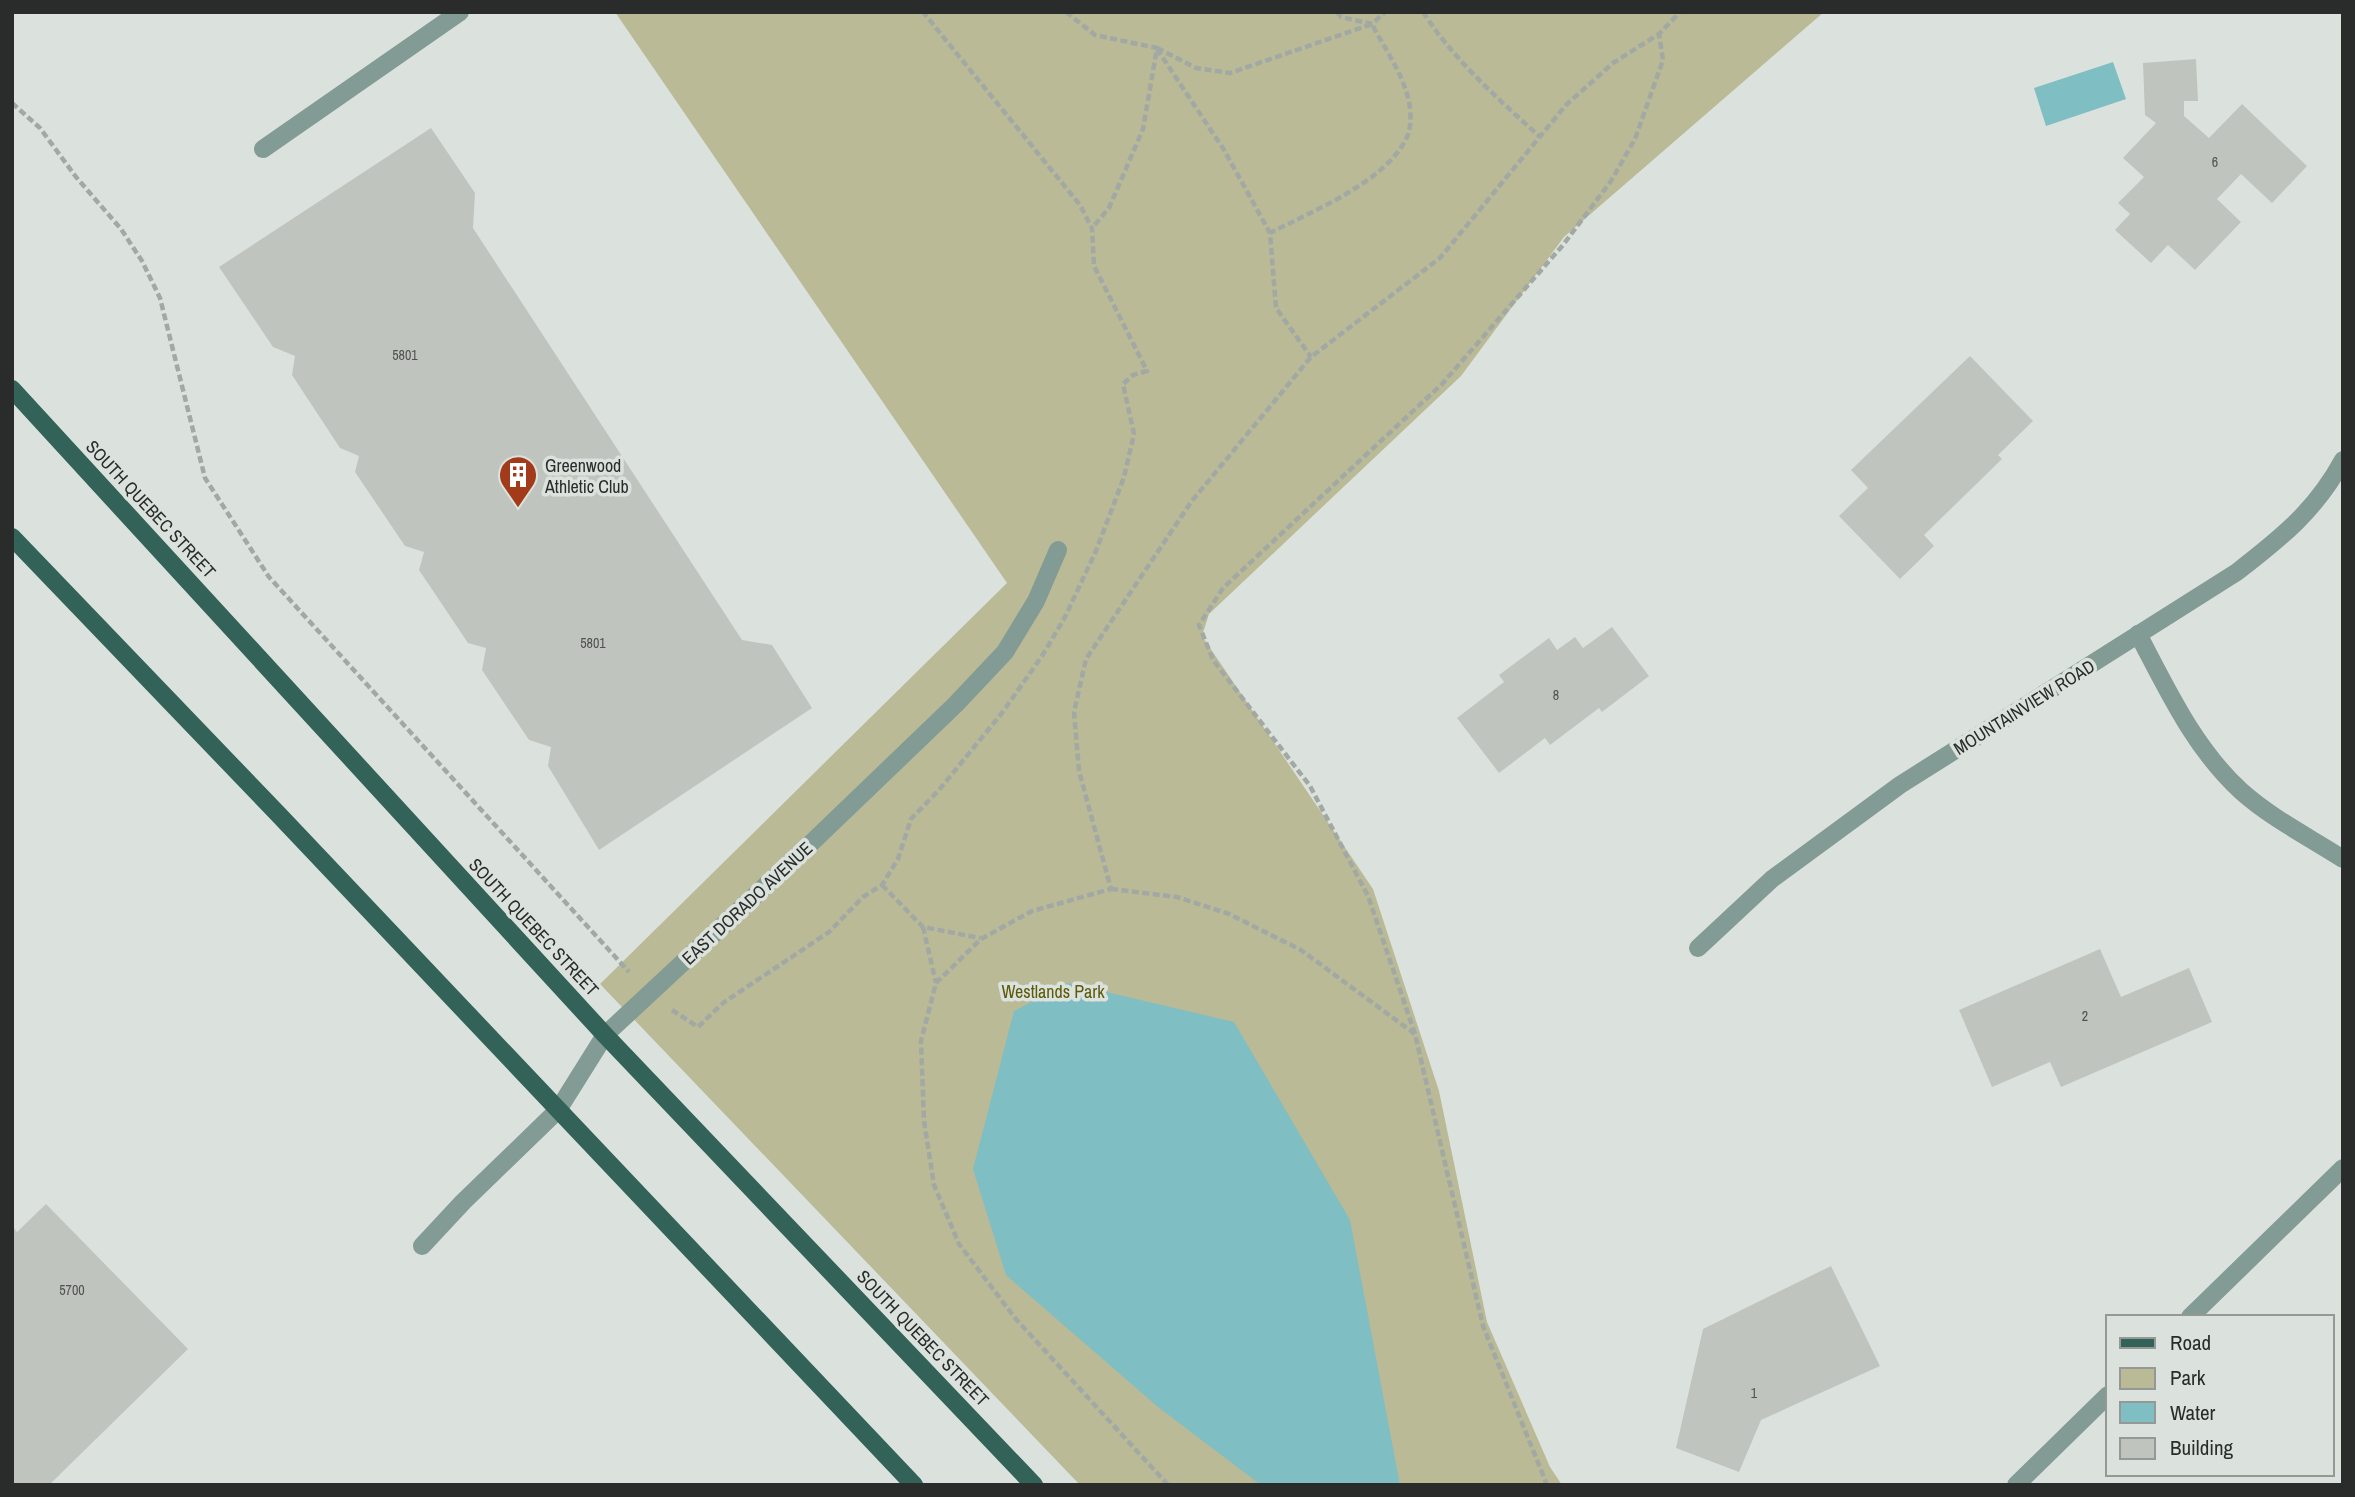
<svg xmlns="http://www.w3.org/2000/svg" width="2355" height="1497" font-family="'Archivo Narrow',sans-serif">
	<rect width="100%" height="100%" fill="#dbe2dd"/>
	<polygon fill="#baba96" points="615,12 1824,12 1564,237 1461,376 1209,614 1202,636 1373,889 1439,1091 1487,1322 1550,1467 1562,1485 1080,1485 600,984 1007,583"/>
	<g fill="#7fbec3">
		<polygon points="2113,62 2126,99 2046,126 2034,88"/>
		<polygon points="1068,983 1234,1022 1350,1220 1400,1485 1261,1485 1158,1407 1006,1275 973,1169 1014,1011"/>
	</g>
	<g fill="#c0c4be">
		<polygon points="2196,59 2198,101 2184,101 2184,116 2209,138 2242,104 2307,166 2272,203 2241,174 2217,199 2241,222 2195,270 2168,245 2151,263 2115,230 2130,214 2118,203 2144,177 2123,158 2156,123 2145,115 2143,63"/>
		<polygon points="431,128 475,193 473,228 742,640 772,645 812,708 599,850 548,766 551,747 529,740 482,670 486,648 468,643 419,570 424,552 405,546 355,472 359,456 340,448 292,375 295,356 273,347 219,267"/>
		<polygon points="1970,356 2033,421 1998,455 2002,459 1924,535 1934,546 1900,579 1839,516 1868,488 1851,470"/>
		<polygon points="1612,627 1649,676 1602,712 1599,708 1550,745 1545,738 1499,773 1457,718 1504,682 1499,675 1549,638 1557,650 1575,637 1583,648"/>
		<polygon points="2100,949 2121,997 2189,968 2212,1022 2061,1087 2050,1062 1992,1087 1959,1010"/>
		<polygon points="46,1204 188,1349 49,1485 12,1485 12,1226 17,1232"/>
		<polygon points="1831,1266 1880,1366 1761,1420 1739,1472 1676,1448 1703,1329"/>
	</g>
	<g fill="none" stroke-linecap="round" stroke-linejoin="round">
		<g stroke="#a2a8a4" stroke-width="4.5" stroke-dasharray="7 3.5" stroke-linecap="butt">
			<polyline points="1066,12 1095,35 1157,48 1143,129 1109,208 1092,228"/>
			<polyline points="1337,12 1341,17 1372,24 1385,12"/>
			<path d="M1423 12C1454 60 1497 98 1539 136"/>
			<path d="M1157 48 1196 68 1230 73 1372 24C1383 46 1399 68 1406 91 1411 104 1413 127 1406 139 1384 183 1312 211 1270 233"/>
			<polyline points="1157,49 1224,150 1270,233 1276,308 1311,357"/>
			<polyline points="12,103 40,128 76,177 121,229 142,261 160,298 205,478 269,577 629,972"/>
			<polyline points="882,885 923,927 980,938"/>
			<polyline points="1111,889 1177,897 1229,914 1301,950 1415,1034 1483,1326 1547,1485"/>
			<polyline points="923,927 936,983"/>
			<polyline points="672,1010 698,1027 723,1003 829,932 863,897 882,885 898,859 911,819 939,790 1002,713 1042,656 1064,619 1096,551 1124,477 1134,434 1123,384 1133,375 1147,371 1094,266 1092,228 1080,205 923,12"/>
			<polyline points="1415,1034 1368,896 1310,786 1213,660 1199,625 1223,588 1442,384 1563,245 1611,181 1635,139 1663,60 1659,34"/>
			<polyline points="1168,1485 1015,1318 959,1244 934,1185 924,1121 921,1041 936,983 981,939 1032,911 1111,889 1079,771 1074,712 1086,659 1191,502 1311,357 1440,258 1566,105 1613,63 1659,34 1680,12"/>
		</g>
		<g stroke="#829b95" stroke-width="18">
			<polyline points="263,149 460,12"/>
			<path d="M2138 634C2167 689 2194 748 2241 791 2271 818 2309 837 2343 859"/>
			<path d="M1698 948 1772 879 1900 785 2237 572C2281 538 2316 510 2343 460"/>
			<polyline points="422,1246 463,1202 558,1110 605,1035 805,849 955,705 1005,652 1036,601 1058,550"/>
			<polyline points="2190,1317 2343,1168"/>
			<polyline points="2016,1485 2108,1395"/>
		</g>
		<g stroke="#326258" stroke-width="18">
			<polyline points="12,389 605,1035 1034,1485"/>
			<polyline points="12,537 279,815 914,1485"/>
		</g>
	</g>
	<defs>
		<symbol id="building-pin" viewBox="-11 -11 22 30"><path d="M0 17L-7.5 6A9.5 9.5 0 1 1 7.5 6Z" fill="#a33b1b" stroke="#dbe2dd"/><path d="M-4-6H4V6H1V3H-1V6H-4ZM-2.5-4.3h1.7v1.8h-1.7ZM.8-4.3h1.7v1.8H.8ZM-2.5-1h1.7V.8h-1.7ZM.8-1h1.7V.8H.8Z" fill="#fff"/></symbol>
	</defs>
	<g fill-rule="evenodd">
		<use href="#building-pin" x="496" y="453" width="44" height="60"/>
	</g>
	<g text-anchor="middle" dominant-baseline="central" stroke-width="7" stroke-linejoin="round" paint-order="stroke">
		<g font-size="14" fill="#4f524f">
			<text x="2215" y="162">6</text>
			<text x="405" y="355">5801</text>
			<text x="593" y="643">5801</text>
			<text x="1556" y="695">8</text>
			<text x="2085" y="1016">2</text>
			<text x="72" y="1290">5700</text>
			<text x="1754" y="1393">1</text>
		</g>
		<g font-size="18" fill="#292c2a" stroke="#dbe2dd" text-anchor="start">
			<text x="545" y="465">Greenwood<tspan x="545" dy="21">Athletic Club</tspan></text>
		</g>
		<g font-size="18" fill="#292c2a" stroke="#dbe2dd">
			<text transform="translate(151 509) rotate(47)">SOUTH QUEBEC STREET</text>
			<text transform="translate(2024 707) rotate(-32)">MOUNTAINVIEW ROAD</text>
			<text transform="translate(747 903) rotate(-43)">EAST DORADO AVENUE</text>
			<text transform="translate(534 927) rotate(47)">SOUTH QUEBEC STREET</text>
			<text transform="translate(923 1338) rotate(46)">SOUTH QUEBEC STREET</text>
		</g>
		<g font-size="18" fill="#5c5a09" stroke="#dbe2dd">
			<text x="1053" y="991">Westlands Park</text>
		</g>
	</g>
	<rect width="2355" height="1497" fill="none" stroke="#292c2a" stroke-width="28"/>
	<rect x="2106" y="1315" width="228" height="161" fill="#dbe2dd" stroke="#949995" stroke-width="2"/>
	<rect x="2120" y="1338" width="35" height="10" fill="#326258" stroke="#949995" stroke-width="2"/>
	<text x="2170" y="1350" font-size="21" fill="#292c2a">Road</text>
	<rect x="2120" y="1368" width="35" height="21" fill="#baba96" stroke="#949995" stroke-width="2"/>
	<text x="2170" y="1385" font-size="21" fill="#292c2a">Park</text>
	<rect x="2120" y="1402" width="35" height="21" fill="#7fbec3" stroke="#949995" stroke-width="2"/>
	<text x="2170" y="1420" font-size="21" fill="#292c2a">Water</text>
	<rect x="2120" y="1438" width="35" height="21" fill="#c0c4be" stroke="#949995" stroke-width="2"/>
	<text x="2170" y="1455" font-size="21" fill="#292c2a">Building</text>
</svg>
